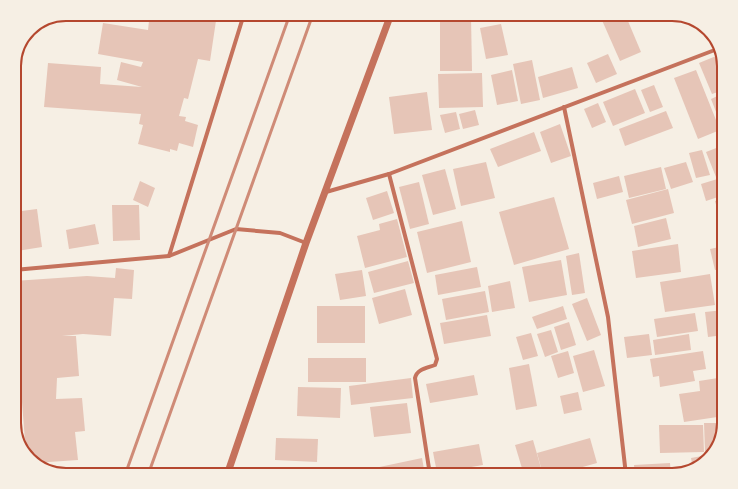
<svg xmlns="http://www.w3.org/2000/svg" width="738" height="489" font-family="'Fira Sans',sans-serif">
	<rect width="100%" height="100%" fill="#f6efe4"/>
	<g fill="#e6c5b7">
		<polygon points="117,14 217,14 210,61 198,59 188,99 184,98 179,116 186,117 185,121 198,125 193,147 179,143 177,151 170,149 170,152 138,144 143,125 139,124 141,114 44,107 48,63 101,67 100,84 142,87 117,80 121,62 141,67 143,62 98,54 103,23 148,30 149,21 117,16"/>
		<polygon points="611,14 625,14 641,52 620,61 601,18"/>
		<polygon points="440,16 471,16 472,71 440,71"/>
		<polygon points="501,24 508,55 486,59 480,28"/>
		<polygon points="608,54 617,74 596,83 587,63"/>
		<polygon points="721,54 724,65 724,90 712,94 699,63"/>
		<polygon points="532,60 540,100 521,104 513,64"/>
		<polygon points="572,67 578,88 543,98 538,77"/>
		<polygon points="512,70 518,101 497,105 491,75"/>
		<polygon points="696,70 720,130 698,139 674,78"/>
		<polygon points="482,73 483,107 439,108 438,74"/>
		<polygon points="654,85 663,107 650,112 641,90"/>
		<polygon points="635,89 645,113 613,126 603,102"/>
		<polygon points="427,92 432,130 394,134 389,97"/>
		<polygon points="724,93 724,114 718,117 711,99"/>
		<polygon points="598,103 606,122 592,128 584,109"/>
		<polygon points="475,110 479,125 463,129 459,114"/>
		<polygon points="666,111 673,128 625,146 619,129"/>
		<polygon points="456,112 460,129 445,133 440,115"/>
		<polygon points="560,124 571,156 551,163 540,132"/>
		<polygon points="534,132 541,151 498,167 490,149"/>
		<polygon points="724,145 724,173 716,177 706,152"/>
		<polygon points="702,150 710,175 696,178 689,153"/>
		<polygon points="486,162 495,198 461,206 453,169"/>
		<polygon points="686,162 693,182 671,189 664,168"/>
		<polygon points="661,167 666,189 629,198 624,176"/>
		<polygon points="445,169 456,209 433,215 422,175"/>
		<polygon points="619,176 623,192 597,199 593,183"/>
		<polygon points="724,177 724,195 706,201 701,184"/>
		<polygon points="140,181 155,188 148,207 133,200"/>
		<polygon points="419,182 429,224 410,229 399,187"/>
		<polygon points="668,189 674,213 632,224 626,200"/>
		<polygon points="387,191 394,213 373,220 366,198"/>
		<polygon points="554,197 569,249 514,265 499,212"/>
		<polygon points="724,198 724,215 719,216 715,201"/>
		<polygon points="112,205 139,205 140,240 113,241"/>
		<polygon points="37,209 42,247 17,251 14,212"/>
		<polygon points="666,218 671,239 638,247 634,226"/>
		<polygon points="397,219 407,257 365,268 357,236 380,230 379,224"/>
		<polygon points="462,221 471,262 427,273 417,232"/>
		<polygon points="95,224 99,244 69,249 66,230"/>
		<polygon points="678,244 681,272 636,278 632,251"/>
		<polygon points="724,246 724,268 715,270 710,249"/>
		<polygon points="579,253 585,293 572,295 566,256"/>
		<polygon points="561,260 567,295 529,302 522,267"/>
		<polygon points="408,261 414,283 374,293 368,272"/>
		<polygon points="477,267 481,287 438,295 435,275"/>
		<polygon points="116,268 134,270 132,299 114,298 111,336 83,334 62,336 76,336 79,376 57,378 56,399 82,398 85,431 75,432 78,460 34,463 26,454 22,402 22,380 14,281 87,276 115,278"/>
		<polygon points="362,270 366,296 340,300 335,274"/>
		<polygon points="724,272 724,295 716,275"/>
		<polygon points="710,274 715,305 665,312 660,282"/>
		<polygon points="510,281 515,308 492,312 488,286"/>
		<polygon points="405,289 412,315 379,324 372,298"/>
		<polygon points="485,291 489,312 446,320 442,299"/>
		<polygon points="587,298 601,335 587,341 572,304"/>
		<rect x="317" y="306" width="48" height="37"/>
		<polygon points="563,306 567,319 537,329 532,317"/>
		<polygon points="724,310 724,335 708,337 705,312"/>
		<polygon points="695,313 698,331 657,337 654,319"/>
		<polygon points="487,315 491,336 444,344 440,323"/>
		<polygon points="569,322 576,345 561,350 554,327"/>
		<polygon points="551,330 558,352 545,357 537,334"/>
		<polygon points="531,333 538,356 523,360 516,337"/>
		<polygon points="649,334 652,355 627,358 624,337"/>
		<polygon points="689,334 691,350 655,355 653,340"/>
		<polygon points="594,350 605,386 583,392 573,356"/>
		<polygon points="568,351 574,373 558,378 551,356"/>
		<polygon points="703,351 706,369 693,371 695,381 660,387 659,376 653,377 650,359"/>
		<rect x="308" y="358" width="58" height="24"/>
		<polygon points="529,364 537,406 516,410 509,368"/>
		<polygon points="474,375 478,395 430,403 426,384"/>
		<polygon points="411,378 413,398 351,405 349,386"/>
		<polygon points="718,378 724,416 684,422 679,394 700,391 699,381"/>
		<polygon points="298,387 341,388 340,418 297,416"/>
		<polygon points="578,392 582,410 564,414 560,396"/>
		<polygon points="407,403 411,433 374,437 370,407"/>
		<polygon points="704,423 724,423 716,450 705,451"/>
		<polygon points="659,425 703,425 704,452 660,453"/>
		<polygon points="276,438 318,439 317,462 275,460"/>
		<polygon points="590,438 597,463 554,475 543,475 537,453"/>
		<polygon points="533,440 543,475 524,475 515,445"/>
		<polygon points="479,444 483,465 437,473 433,452"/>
		<polygon points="713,454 698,468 693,469 691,458"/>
		<polygon points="422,458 425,475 371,475 370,469"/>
		<polygon points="670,463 671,475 635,475 634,465"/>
		<polygon points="484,467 486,475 443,475 443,474"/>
		<polygon points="592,467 594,475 567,475"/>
		<polygon points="308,471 308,475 275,475 275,474"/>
	</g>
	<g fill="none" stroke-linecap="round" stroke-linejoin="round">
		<g stroke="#c5725c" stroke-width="4">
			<polyline points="564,107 608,317 626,475"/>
			<path d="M389 174 437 359 435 365C427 368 417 369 415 378L430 475"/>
			<polyline points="326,192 389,174 720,48"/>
			<polyline points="169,256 244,14"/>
			<polyline points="14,270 169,256 236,229 280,233 306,243"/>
			<polyline points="14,363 21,449"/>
		</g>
		<polyline stroke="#c5725c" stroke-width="7" points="227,475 306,243 391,14"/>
		<g stroke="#cf8b77" stroke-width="3">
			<polyline points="125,475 290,14"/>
			<polyline points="148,475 313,14"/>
		</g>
	</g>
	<path d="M0 0H738V489H0ZM66 21H672A45 45 0 0 1 717 66V423A45 45 0 0 1 672 468H66A45 45 0 0 1 21 423V66A45 45 0 0 1 66 21Z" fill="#f6efe4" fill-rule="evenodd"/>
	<path fill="none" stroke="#b5482f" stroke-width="2" d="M66 21H672A45 45 0 0 1 717 66V423A45 45 0 0 1 672 468H66A45 45 0 0 1 21 423V66A45 45 0 0 1 66 21Z"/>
</svg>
